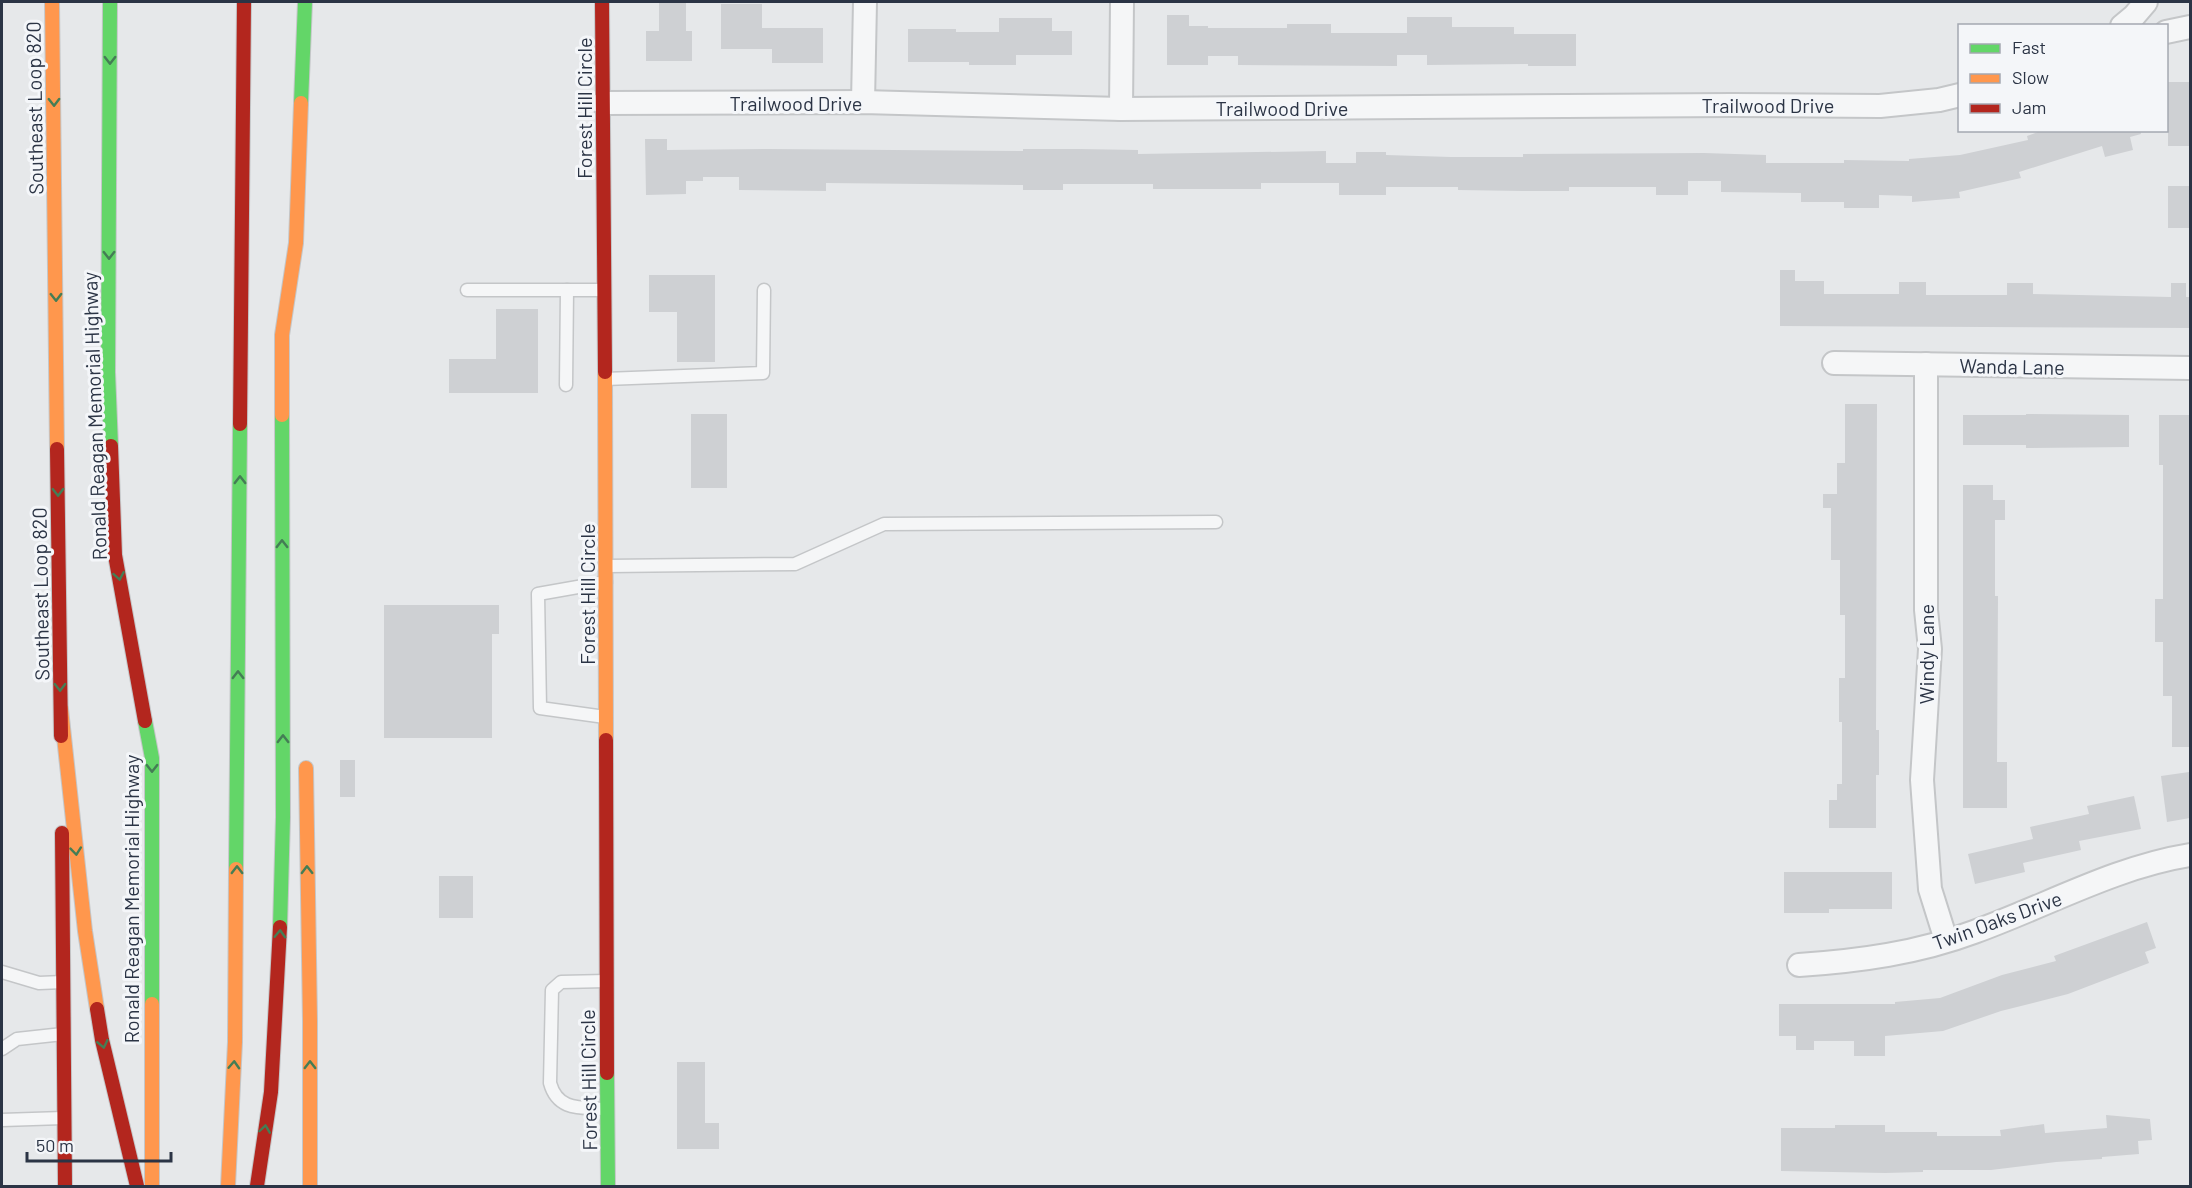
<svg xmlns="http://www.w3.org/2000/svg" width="2192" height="1188" font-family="Barlow,sans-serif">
	<rect width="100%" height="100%" fill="#e6e8ea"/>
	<g fill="#ced0d3">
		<polygon points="659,2 686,2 686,31 692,31 692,61 646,61 646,31 659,31"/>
		<polygon points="721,4 762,4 762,28 823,28 823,63 772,63 772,49 721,49"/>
		<polygon points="1167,15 1189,15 1189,26 1208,26 1208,28 1287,28 1287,24 1331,24 1331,33 1407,33 1407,17 1452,17 1452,27 1514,27 1514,34 1576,34 1576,66 1528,66 1528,64 1427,65 1427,55 1397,55 1397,66 1238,65 1238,56 1208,56 1208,65 1167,65"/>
		<polygon points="999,18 1052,18 1052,31 1072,31 1072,55 1016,55 1016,65 969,65 969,62 908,62 908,29 956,29 956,32 999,32"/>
		<rect x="2168" y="82" width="22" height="64"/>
		<polygon points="2043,130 2140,130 2141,134 2130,137 2133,150 2105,157 2102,146 2019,172 2021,178 1959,192 1960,198 1912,202 1912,196 1879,195 1879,208 1844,208 1844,202 1801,202 1801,193 1721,192 1721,181 1688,181 1688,195 1656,195 1656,187 1569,187 1569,191 1523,191 1458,190 1458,187 1386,187 1386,195 1339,195 1339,183 1261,183 1261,189 1153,189 1153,184 1063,184 1063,190 1023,190 1023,185 826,183 826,191 739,190 739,177 703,177 703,181 686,181 686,194 646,195 645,139 667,139 667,150 769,149 1023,151 1023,149 1079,149 1138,150 1138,154 1326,151 1326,163 1356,163 1356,152 1386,152 1386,155 1451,157 1523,157 1523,154 1704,153 1766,155 1766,163 1844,163 1844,160 1909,161 1909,159 1960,155 2028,140 2027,136"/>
		<rect x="2168" y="186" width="22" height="42"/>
		<polygon points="1780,270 1795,270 1795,281 1824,281 1824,294 1899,294 1899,282 1926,282 1926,295 2007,295 2007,283 2033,283 2033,294 2171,297 2171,283 2186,283 2186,297 2190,297 2190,328 1780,326"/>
		<polygon points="649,275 715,275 715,362 677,362 677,312 649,312"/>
		<polygon points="496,309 538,309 538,393 449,393 449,359 496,359"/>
		<polygon points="1845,404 1877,404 1876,730 1879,730 1879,775 1876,775 1876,828 1829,828 1829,800 1837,800 1837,784 1842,784 1842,722 1839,722 1839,678 1845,678 1845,615 1840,615 1840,560 1831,560 1831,508 1823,508 1823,494 1837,494 1837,463 1845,463"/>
		<rect x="691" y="414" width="36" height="74"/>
		<polygon points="2026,414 2129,415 2129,447 2026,448 2026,445 1963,445 1963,415 2026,415"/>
		<polygon points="2159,415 2190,415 2190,747 2172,747 2172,696 2163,696 2163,642 2155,642 2155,599 2163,599 2163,465 2159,465"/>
		<polygon points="1963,485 1993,485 1993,500 2005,500 2005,520 1995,520 1995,596 1998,596 1997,762 2007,762 2007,808 1963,808"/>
		<polygon points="384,605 499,605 499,634 492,634 492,738 384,738"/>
		<rect x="340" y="760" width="15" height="37"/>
		<polygon points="2189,772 2190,818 2167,822 2161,776"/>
		<polygon points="2134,796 2141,829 2079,841 2081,850 2023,863 2025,872 1975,884 1968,854 2033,839 2030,827 2089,814 2087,806"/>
		<polygon points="1784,872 1892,872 1892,909 1829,909 1829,913 1784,913"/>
		<rect x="439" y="876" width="34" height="42"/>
		<polygon points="2147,922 2156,948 2145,952 2149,963 2068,994 2001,1011 1943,1031 1885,1036 1885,1056 1854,1056 1854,1041 1814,1041 1814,1050 1796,1050 1796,1036 1779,1036 1779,1004 1895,1004 1895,1002 1940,998 2002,975 2056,961 2054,956"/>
		<polygon points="677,1062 705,1062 705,1123 719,1123 719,1149 677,1149"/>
		<polygon points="2106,1115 2150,1119 2152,1140 2138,1141 2139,1154 2102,1157 2102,1159 2056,1162 1991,1170 1923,1170 1923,1172 1885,1173 1781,1171 1781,1128 1835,1128 1835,1125 1885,1125 1885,1132 1937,1132 1937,1136 2001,1136 2000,1130 2044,1124 2045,1133 2107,1128"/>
	</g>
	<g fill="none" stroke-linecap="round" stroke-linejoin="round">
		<defs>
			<g id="lane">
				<polyline points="467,290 604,290"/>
				<polyline points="605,379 763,373 764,290"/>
				<polyline points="566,385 567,290"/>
				<polyline points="608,566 795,564 884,524 1216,522"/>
				<polyline points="605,717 540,708 538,594 606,582"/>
				<polyline points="2,972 39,983 63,982"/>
				<path d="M606 981 561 982 552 990 550 1083C558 1112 582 1107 606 1109"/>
				<polyline points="2,1049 17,1039 63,1034"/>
				<polyline points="2,1120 63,1118"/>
			</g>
			<g id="street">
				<polyline points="2122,26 2134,16 2146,2"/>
				<polyline points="2166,32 2190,27"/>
				<polyline points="863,102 865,2"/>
				<polyline points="603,103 863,102 1121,109 1732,105 1880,106 1939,100 1960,95"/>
				<polyline points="1121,109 1122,2"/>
				<polyline points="1834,363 2190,368"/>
				<polyline points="1926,364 1926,610 1930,649 1922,780 1930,889 1946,940"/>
				<path d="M1799 965C1859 961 1918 953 1974 932 2046 906 2115 867 2190 855"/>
			</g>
			<g id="fast">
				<polyline points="110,2 108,372 111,446"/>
				<polyline points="301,103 305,2"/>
				<polyline points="145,721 152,758 152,1004"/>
				<polyline points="236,869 240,424"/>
				<polyline points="280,927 283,817 282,415"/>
				<polyline points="607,1073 608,1186"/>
			</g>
			<g id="slow">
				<polyline points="52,2 57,449"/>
				<polyline points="605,372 606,740"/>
				<polyline points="282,415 282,335 296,243 301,103"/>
				<polyline points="61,709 85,931 97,1009"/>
				<polyline points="306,768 310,1021 310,1186"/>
				<polyline points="152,1004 152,1186"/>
				<polyline points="228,1186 235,1042 236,869"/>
			</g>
			<g id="jam">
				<polyline points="602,2 605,372"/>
				<polyline points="240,424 244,2"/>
				<polyline points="111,446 115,555 145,721"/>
				<polyline points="57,449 61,736"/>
				<polyline points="606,740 607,1073"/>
				<polyline points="62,833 65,1186"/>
				<polyline points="97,1009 102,1040 137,1186"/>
				<polyline points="257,1186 271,1092 280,927"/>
			</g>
		</defs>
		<use href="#lane" stroke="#c4c6c8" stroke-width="15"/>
		<use href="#street" stroke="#c4c6c8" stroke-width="26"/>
		<use href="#fast" stroke="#c4c6c8" stroke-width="16"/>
		<use href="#slow" stroke="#c4c6c8" stroke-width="16"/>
		<use href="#jam" stroke="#c4c6c8" stroke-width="16"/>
		<use href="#lane" stroke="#f5f6f7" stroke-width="12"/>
		<use href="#street" stroke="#f5f6f7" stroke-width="22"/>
		<use href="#fast" stroke="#63d668" stroke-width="14"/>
		<use href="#slow" stroke="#ff974d" stroke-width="14"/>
		<use href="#jam" stroke="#b3261e" stroke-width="14"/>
	</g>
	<defs><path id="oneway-chevron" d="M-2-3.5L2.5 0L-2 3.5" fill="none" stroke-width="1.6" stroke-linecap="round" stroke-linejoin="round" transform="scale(1.5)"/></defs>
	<g stroke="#447d55">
		<use href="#oneway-chevron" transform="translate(110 60) rotate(90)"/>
		<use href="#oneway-chevron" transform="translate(54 102) rotate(89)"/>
		<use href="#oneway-chevron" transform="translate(109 255) rotate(90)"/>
		<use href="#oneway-chevron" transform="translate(56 297) rotate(89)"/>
		<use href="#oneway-chevron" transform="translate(240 480) rotate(-90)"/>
		<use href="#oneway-chevron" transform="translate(58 492) rotate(89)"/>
		<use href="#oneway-chevron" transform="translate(282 544) rotate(-90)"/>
		<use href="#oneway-chevron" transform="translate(119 576) rotate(80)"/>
		<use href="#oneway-chevron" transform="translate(238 675) rotate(-90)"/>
		<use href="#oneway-chevron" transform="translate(60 687) rotate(89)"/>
		<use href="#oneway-chevron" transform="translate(283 739) rotate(-90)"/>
		<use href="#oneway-chevron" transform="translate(152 768) rotate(90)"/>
		<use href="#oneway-chevron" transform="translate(76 851) rotate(84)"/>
		<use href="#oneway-chevron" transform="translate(237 870) rotate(-90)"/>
		<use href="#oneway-chevron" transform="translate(307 870) rotate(-91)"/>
		<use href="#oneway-chevron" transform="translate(280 934) rotate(-88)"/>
		<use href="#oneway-chevron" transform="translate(103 1044) rotate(78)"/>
		<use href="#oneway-chevron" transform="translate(234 1065) rotate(-87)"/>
		<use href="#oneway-chevron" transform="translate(310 1065) rotate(-90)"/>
		<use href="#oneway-chevron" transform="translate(265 1129) rotate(-82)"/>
	</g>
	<g text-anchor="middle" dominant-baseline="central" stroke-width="6" stroke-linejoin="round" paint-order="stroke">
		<g font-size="20" fill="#2b3445" stroke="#f4f6f9">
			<text x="796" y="103">Trailwood Drive</text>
			<text x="1768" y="105">Trailwood Drive</text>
			<text transform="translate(34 108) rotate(-91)">Southeast Loop 820</text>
			<text transform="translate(584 108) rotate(-90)">Forest Hill Circle</text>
			<text x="1282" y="108">Trailwood Drive</text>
			<text transform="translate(2012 366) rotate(1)">Wanda Lane</text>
			<text transform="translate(94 416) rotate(-92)">Ronald Reagan Memorial Highway</text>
			<text transform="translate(40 594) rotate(-91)">Southeast Loop 820</text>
			<text transform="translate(587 594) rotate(-90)">Forest Hill Circle</text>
			<text transform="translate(1926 654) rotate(-90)">Windy Lane</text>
			<text transform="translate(131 899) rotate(-90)">Ronald Reagan Memorial Highway</text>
			<text transform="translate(1997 920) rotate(-20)">Twin Oaks Drive</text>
			<text transform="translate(588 1080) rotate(-91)">Forest Hill Circle</text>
		</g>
	</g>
	<rect width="2192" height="1188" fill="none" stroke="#2b3445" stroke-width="6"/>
	<rect x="1958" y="24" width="210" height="108" fill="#f4f6f9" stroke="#a4a8b1" stroke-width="1.5"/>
	<rect x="1970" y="44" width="30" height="9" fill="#63d668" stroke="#a4a8b1" stroke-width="1.5"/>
	<text x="2012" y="54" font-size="18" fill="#2b3445">Fast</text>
	<rect x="1970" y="74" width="30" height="9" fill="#ff974d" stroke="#a4a8b1" stroke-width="1.5"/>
	<text x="2012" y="84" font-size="18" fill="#2b3445">Slow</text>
	<rect x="1970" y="104" width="30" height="9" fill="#b3261e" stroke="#a4a8b1" stroke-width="1.5"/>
	<text x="2012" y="114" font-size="18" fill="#2b3445">Jam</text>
	<path d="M27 1152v9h144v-9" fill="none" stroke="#2b3445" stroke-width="3"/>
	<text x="36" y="1152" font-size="18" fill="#2b3445" stroke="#f4f6f9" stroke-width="4.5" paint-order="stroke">50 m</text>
</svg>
